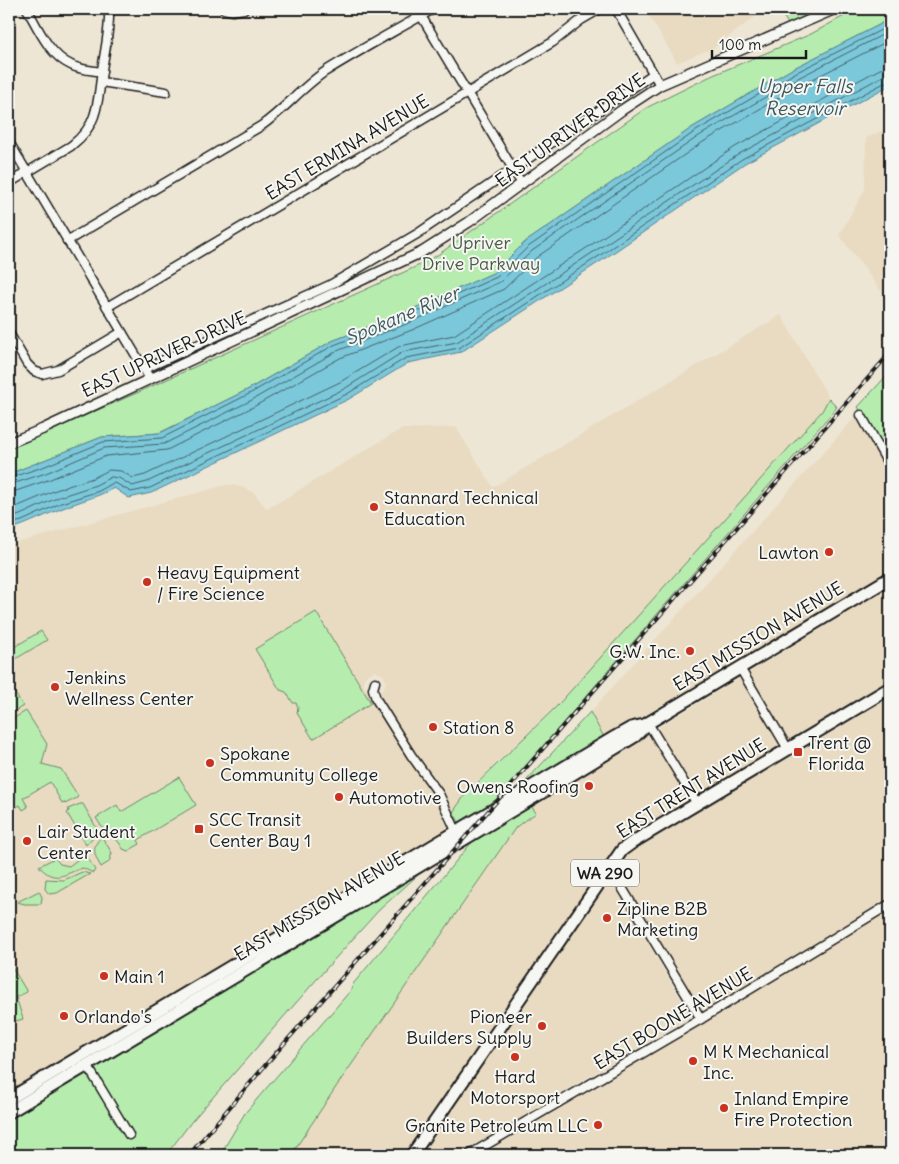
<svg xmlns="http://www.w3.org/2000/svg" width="899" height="1164" font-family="Delius,sans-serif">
	<rect width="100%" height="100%" fill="#eee6d5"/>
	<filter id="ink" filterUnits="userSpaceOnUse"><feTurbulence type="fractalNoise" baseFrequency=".02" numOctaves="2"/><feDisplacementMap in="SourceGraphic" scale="10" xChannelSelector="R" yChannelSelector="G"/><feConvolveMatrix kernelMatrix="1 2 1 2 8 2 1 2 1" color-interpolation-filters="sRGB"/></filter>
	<g filter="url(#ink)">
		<g fill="#e9dbc1">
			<polygon points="645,9 766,9 715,47 677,63"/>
			<polygon points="890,127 890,303 839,235 865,189 866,138"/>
			<polygon points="781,315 829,398 822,411 713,535 557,706 480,779 465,795 452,813 446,798 413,752 381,700 380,692 383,689 386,682 383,675 374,671 367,675 364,679 364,686 405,756 428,785 438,803 448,830 9,1095 9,545 225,485 234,485 245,488 254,493 267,509 401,429 456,427 493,487"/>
			<polygon points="856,416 890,476 890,571 605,739 590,712"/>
			<polygon points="890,587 890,680 702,793 695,791 659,732 659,727 662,725"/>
			<polygon points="890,697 890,1155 482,1155 712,1018 707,1008 700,1008 619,873 618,867 627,855 639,847"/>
			<polygon points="644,735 651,737 685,794 686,798 684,804 624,839 617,845 403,1155 291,1155 336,1087 516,827 536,814 530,804"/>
			<polygon points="609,882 613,884 688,1011 690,1017 457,1155 420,1155 606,883"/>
		</g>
		<g fill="#b6edaf" stroke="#698466">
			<polygon points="779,9 820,9 788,24"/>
			<polygon points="857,9 890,9 890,17 879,25 792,69 693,127 524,243 495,272 404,313 332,341 247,390 159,433 102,437 9,474 9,449 139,392 422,264 439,254 646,108 711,76 811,34"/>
			<polygon points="888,374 890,377 890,462 858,407"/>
			<polygon points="829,398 837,407 490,807 462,822 459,822 453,812 465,795 557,706 822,411"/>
			<polygon points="316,612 371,703 313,739 297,713 298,707 296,703 293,703 286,692 280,690 255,649"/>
			<polygon points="41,631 47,640 9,663 9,650"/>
			<polygon points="9,684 23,706 9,715"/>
			<polygon points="26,711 47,744 42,764 61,769 78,796 77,798 65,804 64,802 62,803 50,782 23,798 28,807 23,810 20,805 9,812 9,721"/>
			<polygon points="590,712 605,739 514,794"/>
			<path d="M179 777 196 805 138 840 140 844 128 851 123 849C119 842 116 837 107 835L96 818 117 805 121 812Z"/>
			<polygon points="80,804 83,804 100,834 93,837 86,845 67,813 69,811 68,809"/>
			<polygon points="530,804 536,813 516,827 336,1087 291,1155 220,1155 245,1113 351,990 353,984 477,836"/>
			<path d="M102 837 112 853 109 862 101 867C95 857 90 846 102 837Z"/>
			<path d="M85 854 95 870 93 873 83 868C65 873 55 885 39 866L55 858 60 864 69 866Z"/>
			<polygon points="428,866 379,910 332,962 192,1121 166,1155 9,1155 9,1117"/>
			<polygon points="82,872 90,874 57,893 49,894 45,889 46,879 64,880"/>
			<polygon points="39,891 42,897 41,904 25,904 17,902"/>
			<polygon points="9,962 27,992 16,997 23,1019 9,1023"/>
		</g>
		<path fill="#7cc8db" stroke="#56838f" d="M890 17V85L745 163 601 261 461 352 408 363 349 399 151 493 129 498 114 488C98 497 80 501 63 508 45 515 28 524 9 530V474L102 437 160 433 247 390 332 341 404 313 495 272 524 243 693 127 792 69 879 25Z"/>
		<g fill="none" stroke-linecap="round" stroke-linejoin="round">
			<g stroke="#426168" stroke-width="1">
				<polyline points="9,478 43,467 103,442 162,438 249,394 334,345 406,317 497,277 528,247 696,131 795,73 881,30 890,23"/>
				<polyline points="9,485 46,473 104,448 164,444 252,400 337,351 409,323 500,282 532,251 699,136 798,78 890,31"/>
				<polyline points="9,492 16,491 48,480 106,456 167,450 255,406 340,358 412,330 504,289 537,257 703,142 801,85 890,40"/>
				<polyline points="9,510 56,490 93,478 109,470 121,471 133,478 145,475 340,382 400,346 454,335 591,245 735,147 880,69 890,67"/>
				<polyline points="9,518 20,515 59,497 96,485 111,477 119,478 132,486 147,482 344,389 403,352 457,342 595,251 739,154 883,76 890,75"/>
				<polyline points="9,524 22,521 61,503 99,491 113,483 117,484 131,492 150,488 347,394 406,358 459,348 599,256 742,159 886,82 890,81"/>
			</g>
			<defs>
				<g id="minor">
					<path d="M27 9C38 28 49 55 71 65 80 70 91 70 102 72"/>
					<polyline points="224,9 232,11 244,9"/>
					<polyline points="417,9 522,184"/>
					<polyline points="616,9 660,85"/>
					<polyline points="101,82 166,92"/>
					<polyline points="9,142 150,379"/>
					<path d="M9 183 71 146C81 138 90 129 94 116 99 102 100 85 102 70 105 50 110 30 109 9"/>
					<path d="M67 241 261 126C284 110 302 87 326 71 361 49 397 30 433 9"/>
					<polyline points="107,307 553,42 581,20 600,9"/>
					<polyline points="9,333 27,364 34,371 42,374 58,370 122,332"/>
					<polyline points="144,369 330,285 417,234 653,74"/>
					<polyline points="861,415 890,467"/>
					<polyline points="740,668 788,749"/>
					<polyline points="375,682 373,689 376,699 411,755 439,794 458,835"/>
					<polyline points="648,723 697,804"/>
					<polyline points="608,869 615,876 701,1019"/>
					<polyline points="87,1065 129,1135"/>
					<polyline points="469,1155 701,1019 890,904"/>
				</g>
				<polyline id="tertiary" points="9,443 43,429 422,252 469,222 622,110 660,85 835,9"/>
				<g id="primary">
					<polyline points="9,1099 615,737 631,728 644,725"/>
					<polyline points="9,1112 566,778 635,736 648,723 890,578"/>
					<polyline points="412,1155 622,850 633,842 890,688"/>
				</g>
			</defs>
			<use href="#minor" stroke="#1c1c1c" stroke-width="11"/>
			<use href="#tertiary" stroke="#1c1c1c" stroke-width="12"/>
			<use href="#primary" stroke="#1c1c1c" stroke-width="15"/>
			<use href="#minor" stroke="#f6f6f2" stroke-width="8"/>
			<use href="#tertiary" stroke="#f6f6f2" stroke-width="9"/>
			<use href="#primary" stroke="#f6f6f2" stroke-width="11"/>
			<defs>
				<polyline id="rail" points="189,1155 268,1062 890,353"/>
			</defs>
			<use href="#rail" stroke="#1c1c1c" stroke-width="4"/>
			<use href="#rail" stroke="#f6f6f2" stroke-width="2" stroke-dasharray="5.5" stroke-linecap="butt"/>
		</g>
	</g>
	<g fill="#c8321e" stroke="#f6f6f2" stroke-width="2">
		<circle cx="374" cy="507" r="5"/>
		<circle cx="829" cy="552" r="5"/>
		<circle cx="147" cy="582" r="5"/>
		<circle cx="690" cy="651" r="5"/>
		<circle cx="55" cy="687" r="5"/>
		<circle cx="433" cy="727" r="5"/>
		<rect x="793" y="747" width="10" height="10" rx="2.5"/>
		<circle cx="210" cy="763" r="5"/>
		<circle cx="589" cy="786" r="5"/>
		<circle cx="339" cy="797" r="5"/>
		<rect x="194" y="824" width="10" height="10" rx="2.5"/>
		<circle cx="27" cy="841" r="5"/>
		<circle cx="607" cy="918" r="5"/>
		<circle cx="104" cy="976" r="5"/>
		<circle cx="64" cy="1016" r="5"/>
		<circle cx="542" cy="1026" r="5"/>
		<circle cx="515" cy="1057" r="5"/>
		<circle cx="693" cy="1061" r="5"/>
		<circle cx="724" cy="1108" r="5"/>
		<circle cx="598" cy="1125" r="5"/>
	</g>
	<g text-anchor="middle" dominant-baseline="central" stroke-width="4" stroke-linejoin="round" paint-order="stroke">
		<rect fill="#f6f6f2" stroke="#5d5d5c" stroke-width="1" x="571" y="859.5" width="68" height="27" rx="4"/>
		<g font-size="16" font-weight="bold" fill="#1c1c1c">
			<text x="605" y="873">WA 290</text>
		</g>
		<g font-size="18" fill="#1c1c1c" stroke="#f6f6f2">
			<text transform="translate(570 130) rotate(-36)">EAST UPRIVER DRIVE</text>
			<text transform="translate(347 147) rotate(-31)">EAST ERMINA AVENUE</text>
			<text transform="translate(164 354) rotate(-25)">EAST UPRIVER DRIVE</text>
			<text transform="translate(758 636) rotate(-31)">EAST MISSION AVENUE</text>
			<text transform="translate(691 788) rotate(-32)">EAST TRENT AVENUE</text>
			<text transform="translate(319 906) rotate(-31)">EAST MISSION AVENUE</text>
			<text transform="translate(673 1018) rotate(-31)">EAST BOONE AVENUE</text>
		</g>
		<g font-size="18" fill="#4a5b48" stroke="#f6f6f2">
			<text x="481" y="242">Upriver<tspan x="481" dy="21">Drive Parkway</tspan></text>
		</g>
		<g font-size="18" fill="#1c1c1c" stroke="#f6f6f2" text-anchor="start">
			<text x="384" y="497">Stannard Technical<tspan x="384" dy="21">Education</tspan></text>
			<text x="819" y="552" text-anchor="end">Lawton</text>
			<text x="157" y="572">Heavy Equipment<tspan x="157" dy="21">/ Fire Science</tspan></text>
			<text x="680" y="651" text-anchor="end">G.W. Inc.</text>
			<text x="65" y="677">Jenkins<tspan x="65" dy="21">Wellness Center</tspan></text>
			<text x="443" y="727">Station 8</text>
			<text x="808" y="742">Trent @<tspan x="808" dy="21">Florida</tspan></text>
			<text x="220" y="753">Spokane<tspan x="220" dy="21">Community College</tspan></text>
			<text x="579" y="786" text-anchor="end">Owens Roofing</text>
			<text x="349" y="797">Automotive</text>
			<text x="209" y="819">SCC Transit<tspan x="209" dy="21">Center Bay 1</tspan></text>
			<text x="37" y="831">Lair Student<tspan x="37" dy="21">Center</tspan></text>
			<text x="617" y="908">Zipline B2B<tspan x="617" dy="21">Marketing</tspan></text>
			<text x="114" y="976">Main 1</text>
			<text x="74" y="1016">Orlando's</text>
			<text x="532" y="1016" text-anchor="end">Pioneer<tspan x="532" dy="21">Builders Supply</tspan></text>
			<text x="703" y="1051">M K Mechanical<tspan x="703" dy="21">Inc.</tspan></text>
			<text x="515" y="1076" text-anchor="middle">Hard<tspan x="515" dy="21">Motorsport</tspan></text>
			<text x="734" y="1098">Inland Empire<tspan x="734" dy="21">Fire Protection</tspan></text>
			<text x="588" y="1125" text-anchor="end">Granite Petroleum LLC</text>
		</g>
		<g font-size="19" font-style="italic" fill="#3e585f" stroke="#f6f6f2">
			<text x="805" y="86">Upper Falls<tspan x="805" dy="22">Reservoir</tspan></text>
			<text transform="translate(402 315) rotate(-23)">Spokane River</text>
		</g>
	</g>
	<rect width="899" height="1164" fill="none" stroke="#f6f6f2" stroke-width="30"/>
	<rect x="15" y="15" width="869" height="1134" fill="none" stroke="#1c1c1c" stroke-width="2" filter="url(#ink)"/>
	<path d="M712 50v8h94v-8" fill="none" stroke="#1c1c1c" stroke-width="2.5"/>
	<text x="719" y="50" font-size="15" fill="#1c1c1c" stroke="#f6f6f2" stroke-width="4" paint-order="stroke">100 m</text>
</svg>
